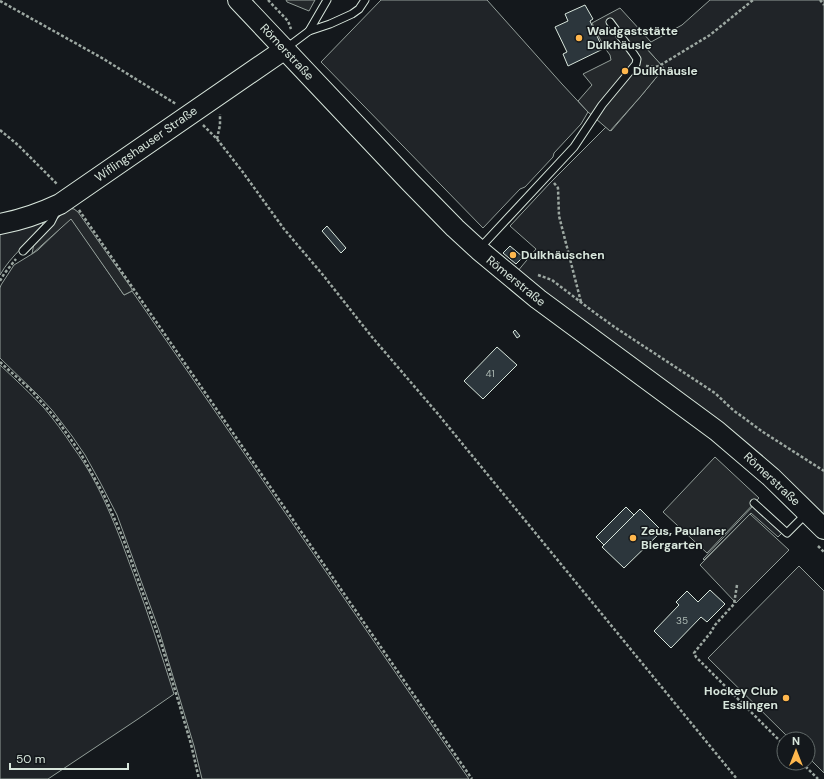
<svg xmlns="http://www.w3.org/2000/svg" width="824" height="779" font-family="'DM Sans',sans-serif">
	<rect width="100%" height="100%" fill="#14181c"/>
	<g fill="#202428" stroke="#939e99">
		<polygon points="381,0 487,0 562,84 588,112 581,124 554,153 553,157 525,187 520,189 483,228 321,62"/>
		<polygon points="710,0 824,0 824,516 517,272 536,249 510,226 550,183 606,127 611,131 641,96 664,68 645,47 651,42 682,25"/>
		<polygon points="71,218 124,295 132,291 469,779 202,779 194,746 159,630 117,515 100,482 85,455 72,436 52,410 39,396 0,358 0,288 1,285 14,265 32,254 38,250"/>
		<path d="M40 220 43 224C30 242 11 255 0 275V232Z"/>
		<path d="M0 365C15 379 30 393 44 408 54 420 64 433 73 447 101 485 117 529 133 573 148 613 161 653 174 694L138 719 48 779H0Z"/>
		<polygon points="754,505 783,532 778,537 751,513 704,560 703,559"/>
		<polygon points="799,566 824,591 824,773 808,757 808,739 790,739 708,658"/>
	</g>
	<g fill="#24282b" stroke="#939e99">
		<polygon points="286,0 315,0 309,11 287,2"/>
		<polygon points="620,8 651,42 645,47 664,68 641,96 610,131 588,112 578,101 592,85 583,74 611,60 610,55 604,47 592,23"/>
		<polygon points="68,208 74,209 78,212 132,289 132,291 124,295 71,219 32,254 34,243 43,233"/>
		<polygon points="715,457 759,498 707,553 663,512"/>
		<polygon points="750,514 789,550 736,603 700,565"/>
	</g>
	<g fill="#2c363c" stroke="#d8e6dc">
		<polygon points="585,5 593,19 590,21 603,49 568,66 563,54 567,52 555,27 568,21 565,14"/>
		<polygon points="327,226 346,248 341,253 322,231"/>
		<polygon points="510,246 523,257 516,264 503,253"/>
		<polygon points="515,330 520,336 517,338 513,332"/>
		<polygon points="497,347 517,365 483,399 464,381"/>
		<polygon points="626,507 634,515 604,545 596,537"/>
		<polygon points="640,509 662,531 624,568 602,547"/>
		<polygon points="710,590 725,604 707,622 701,617 671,648 654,631 679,605 676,602 687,591 698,602"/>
	</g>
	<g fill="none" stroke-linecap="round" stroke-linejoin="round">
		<defs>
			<g id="lane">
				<polyline points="309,31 327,0"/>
				<polyline points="285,49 309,31 330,24 352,14 359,9 365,0"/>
				<polyline points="479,249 574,147 602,105 636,64 637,59 633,53 610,22"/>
				<polyline points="23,251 51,222 57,210"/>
				<polyline points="754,503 787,533 806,514"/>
			</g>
			<g id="secondary">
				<polyline points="238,0 409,181 455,228 479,250 538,299 717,431 771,477 824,529"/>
				<path d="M0 224C21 220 41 213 60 204L285 49"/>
			</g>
		</defs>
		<use href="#lane" stroke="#d8e6dc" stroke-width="9"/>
		<use href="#secondary" stroke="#d8e6dc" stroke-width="22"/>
		<g stroke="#9da8a2" stroke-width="2.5" stroke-dasharray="3 2" stroke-linecap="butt">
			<polyline points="268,0 288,21 291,29"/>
			<polyline points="820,0 824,5"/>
			<polyline points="0,1 102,58 176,104"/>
			<polyline points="646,66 655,67 659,66 710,35 753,0"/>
			<polyline points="203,125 217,139 242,171 284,229 323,275 372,337 438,414 737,779"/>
			<polyline points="0,130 18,145 58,185"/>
			<polyline points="217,139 220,125 220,114"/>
			<polyline points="554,183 558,188 559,216 581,302"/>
			<polyline points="79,210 472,779"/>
			<polyline points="538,275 552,280 595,313 616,328 715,393 733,410 763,432 824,471"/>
			<polyline points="0,281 4,274 16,259"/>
			<polyline points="0,362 31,390 58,421 81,454 104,495 123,538 161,643 191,744 199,779"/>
			<polyline points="818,546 824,552"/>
			<polyline points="737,585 734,604 715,625 711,632 694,653 696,657 784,745"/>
			<polyline points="802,763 818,779"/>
		</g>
		<use href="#lane" stroke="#14181c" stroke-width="7"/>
		<use href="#secondary" stroke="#14181c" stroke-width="20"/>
	</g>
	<g fill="#ffb74d" stroke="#14181c" stroke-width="1.5">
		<circle cx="579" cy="38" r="4"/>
		<circle cx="625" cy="71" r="4"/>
		<circle cx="513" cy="255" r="4"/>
		<circle cx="633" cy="538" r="4"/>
		<circle cx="786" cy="698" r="4"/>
	</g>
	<g text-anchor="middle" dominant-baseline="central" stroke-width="3" stroke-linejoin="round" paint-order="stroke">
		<g font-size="10" fill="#adbab4">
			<text x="490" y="373">41</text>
			<text x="682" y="620">35</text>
		</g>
		<g font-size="12" font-weight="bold" fill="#d8e6dc" stroke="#14181c" text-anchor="start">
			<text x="587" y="31">Waldgaststätte<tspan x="587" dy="14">Dulkhäusle</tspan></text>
			<text x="633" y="71">Dulkhäusle</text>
			<text x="521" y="255">Dulkhäuschen</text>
			<text x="641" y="531">Zeus, Paulaner<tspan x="641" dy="14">Biergarten</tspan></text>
			<text x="778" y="691" text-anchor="end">Hockey Club<tspan x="778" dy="14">Esslingen</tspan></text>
		</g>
		<g font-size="12" fill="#d8e6dc" stroke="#14181c">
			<text transform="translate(287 52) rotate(47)">Römerstraße</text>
			<text transform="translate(146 144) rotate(-35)">Wiflingshauser Straße</text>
			<text transform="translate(516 281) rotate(39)">Römerstraße</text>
			<text transform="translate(772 479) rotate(43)">Römerstraße</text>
		</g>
	</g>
	<g transform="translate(796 751)"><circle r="19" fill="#14181c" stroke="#626a69"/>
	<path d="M0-3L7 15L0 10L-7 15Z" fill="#ffb74d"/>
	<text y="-6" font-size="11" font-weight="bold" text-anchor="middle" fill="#d8e6dc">N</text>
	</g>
	<path d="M10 763v6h118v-6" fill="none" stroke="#d8e6dc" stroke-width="2"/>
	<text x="16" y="763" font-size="12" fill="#d8e6dc" stroke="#14181c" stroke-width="3" paint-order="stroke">50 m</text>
</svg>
